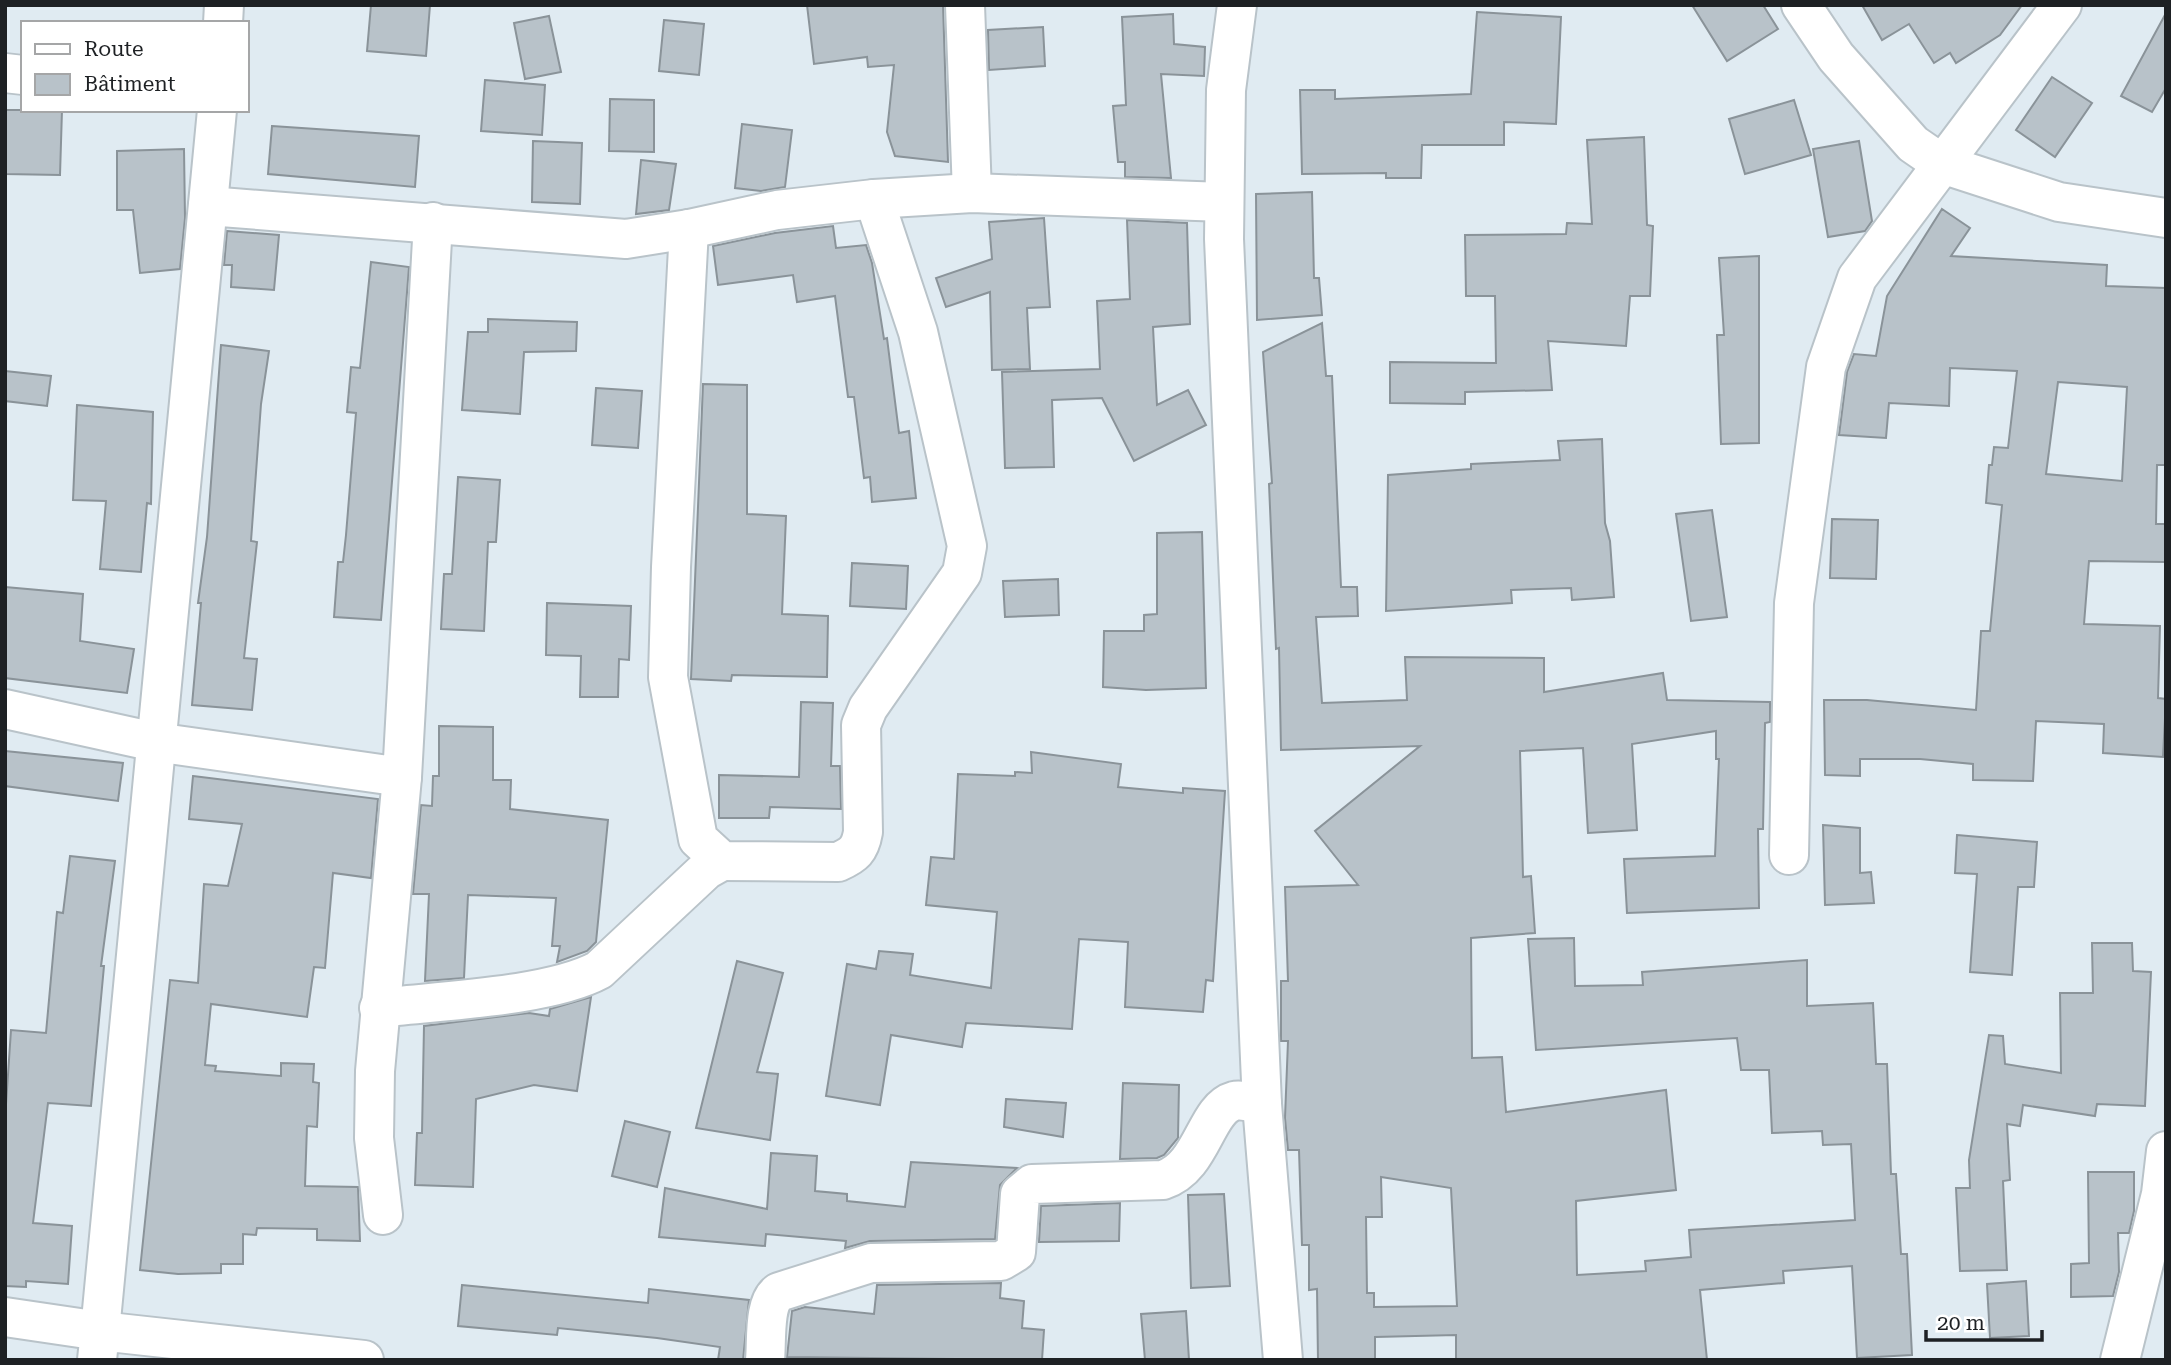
<svg xmlns="http://www.w3.org/2000/svg" width="2171" height="1365" font-family="'Roboto Serif',serif">
	<rect width="100%" height="100%" fill="#e0ebf2"/>
	<g fill="#b8c2c9" stroke="#8a9399" stroke-width="2" fill-rule="evenodd">
		<polygon points="371,5 430,5 426,56 367,51"/>
		<polygon points="807,5 943,5 948,162 895,156 887,132 894,65 868,67 867,57 814,64"/>
		<polygon points="1692,5 1763,5 1778,29 1727,61"/>
		<polygon points="1862,5 2022,5 2000,35 1956,63 1950,53 1934,63 1909,24 1882,40"/>
		<polygon points="1477,12 1561,17 1556,124 1504,122 1504,145 1422,145 1421,178 1386,178 1386,173 1302,174 1300,90 1335,90 1335,99 1471,94"/>
		<polygon points="2166,13 2166,88 2152,112 2121,96"/>
		<polygon points="1173,14 1174,44 1205,47 1204,76 1161,74 1171,178 1125,177 1125,162 1118,162 1113,106 1126,105 1122,17"/>
		<polygon points="549,16 561,72 525,79 514,23"/>
		<polygon points="664,20 704,24 699,75 659,71"/>
		<polygon points="1043,27 1045,66 989,70 988,30"/>
		<polygon points="2052,77 2092,103 2055,157 2016,130"/>
		<polygon points="485,80 545,85 542,135 481,131"/>
		<polygon points="610,99 654,100 654,152 609,151"/>
		<polygon points="1794,100 1811,155 1745,174 1729,119"/>
		<polygon points="5,110 62,110 60,175 5,174"/>
		<polygon points="742,124 792,130 785,187 761,191 735,188"/>
		<polygon points="272,126 419,136 415,187 268,174"/>
		<polygon points="1644,137 1647,225 1653,226 1650,296 1630,296 1626,346 1548,341 1552,390 1465,392 1465,404 1390,403 1390,362 1496,363 1495,296 1466,296 1465,235 1566,234 1567,223 1592,224 1587,140"/>
		<polygon points="533,141 582,143 580,204 532,202"/>
		<polygon points="1859,141 1872,221 1865,231 1828,237 1813,149"/>
		<polygon points="184,149 185,218 180,269 140,273 133,210 117,210 117,151"/>
		<polygon points="641,160 676,164 669,210 636,214"/>
		<polygon points="1312,192 1314,278 1319,278 1322,315 1257,320 1256,194"/>
		<path d="M1942 209 1970 228 1951 256 2107 265 2106 286 2166 288V465H2157L2156 524H2166V562L2089 561 2084 624 2160 626 2158 698 2166 699 2163 757 2103 753 2104 724 2036 721 2033 781 1973 780V764L1920 759H1860V776L1825 775 1824 700H1867L1976 710 1981 631H1990L2002 505 1986 503 1989 465H1992L1994 447 2008 448 2017 371 1950 368 1949 406 1889 403 1886 438 1839 435 1847 372 1854 354 1876 356 1887 296ZM2058 382 2127 387 2122 481 2046 474Z"/>
		<polygon points="1044,218 1050,307 1027,308 1030,369 992,370 990,292 946,307 936,278 992,259 989,222"/>
		<polygon points="1127,220 1187,223 1190,324 1153,327 1157,405 1188,390 1206,425 1134,461 1102,398 1052,400 1054,467 1005,468 1002,372 1100,369 1097,301 1130,299"/>
		<polygon points="833,226 836,248 866,245 872,263 884,339 887,338 899,433 909,431 916,498 872,502 870,477 864,478 854,397 848,397 835,296 797,302 793,275 718,285 713,246 775,233"/>
		<polygon points="227,231 279,235 274,290 231,287 232,265 224,265"/>
		<polygon points="1759,256 1759,443 1721,444 1717,335 1724,335 1719,258"/>
		<polygon points="371,262 409,267 381,620 334,617 338,562 343,562 346,535 356,413 347,412 351,367 360,368"/>
		<polygon points="488,319 577,322 576,351 524,352 520,414 462,410 468,332 488,332"/>
		<path d="M1322 323 1326 376H1332L1341 587H1357L1358 616 1316 617 1322 703 1407 700 1405 657 1544 658V692L1663 673 1667 700 1770 702V722L1765 723 1763 829H1758L1759 908 1627 913 1624 859 1715 856 1719 759H1716V731L1632 744 1637 830 1588 833 1583 748 1520 751 1523 877 1531 876 1535 933 1471 938 1472 1058 1502 1057 1506 1112 1666 1090 1676 1190 1576 1201 1577 1275 1646 1271 1645 1261 1691 1257 1689 1230 1855 1220 1851 1144 1823 1145 1822 1131 1772 1133 1769 1070H1741L1737 1038 1536 1050 1528 939 1574 938 1575 986 1643 985 1642 972 1807 960V1006L1873 1003 1876 1064H1887L1891 1174H1896L1901 1254H1907L1912 1355 1857 1358 1852 1266 1783 1271 1784 1283 1700 1290 1707 1360H1456V1335L1375 1337V1360H1318L1317 1289 1309 1290V1245H1302L1299 1150H1288L1285 1118 1288 1041H1281V981H1288L1285 887 1358 885 1315 831 1420 746 1281 750 1279 648 1276 649 1269 484 1272 483 1263 352ZM1381 1177 1451 1188 1457 1306 1374 1307V1293H1367L1366 1217H1382Z"/>
		<polygon points="221,345 269,351 261,404 251,541 257,542 244,658 257,659 252,710 192,705 201,603 198,603 207,537"/>
		<polygon points="5,371 51,376 47,406 5,401"/>
		<polygon points="703,384 747,385 747,514 786,516 782,614 828,616 827,677 732,675 731,681 691,679"/>
		<polygon points="596,388 642,391 638,448 592,445"/>
		<polygon points="77,405 153,412 151,504 147,503 141,572 100,569 106,501 73,500"/>
		<polygon points="1602,439 1605,523 1610,541 1614,597 1572,600 1571,588 1511,590 1512,603 1386,611 1388,475 1471,469 1471,464 1560,460 1558,441"/>
		<polygon points="458,477 500,480 496,542 488,542 484,631 441,629 444,574 452,574"/>
		<polygon points="1712,510 1727,617 1691,621 1676,514"/>
		<polygon points="1832,519 1878,520 1876,579 1830,578"/>
		<polygon points="1202,532 1206,688 1146,690 1103,687 1104,631 1144,631 1144,615 1157,614 1157,533"/>
		<polygon points="852,563 908,566 906,609 850,606"/>
		<polygon points="1058,579 1059,615 1005,617 1003,581"/>
		<polygon points="5,587 83,594 80,641 134,649 127,693 5,678"/>
		<polygon points="547,603 631,606 629,660 619,659 618,697 580,697 581,656 546,655"/>
		<polygon points="801,702 833,703 831,766 840,766 841,809 770,807 769,818 719,818 719,775 799,777"/>
		<polygon points="439,726 493,727 493,780 511,780 510,809 608,820 596,942 587,951 557,962 560,946 552,946 556,898 468,895 464,978 425,981 429,894 413,894 421,805 432,806 433,776 439,776"/>
		<polygon points="5,751 123,763 118,801 5,786"/>
		<polygon points="1031,752 1121,764 1118,787 1183,793 1183,788 1225,791 1213,981 1206,980 1203,1012 1125,1007 1128,942 1079,939 1072,1029 966,1023 962,1047 891,1035 880,1105 826,1096 847,964 876,969 879,951 913,954 910,975 991,988 997,912 926,905 931,857 954,859 958,774 1015,776 1015,772 1032,773"/>
		<polygon points="193,776 378,799 371,878 333,873 325,968 314,967 307,1017 211,1004 205,1065 216,1066 215,1071 281,1076 281,1063 314,1064 313,1082 319,1083 317,1127 307,1126 305,1186 358,1187 360,1241 317,1240 317,1229 257,1228 256,1235 243,1234 243,1264 221,1264 221,1273 178,1274 140,1270 170,980 198,983 204,884 228,886 242,824 189,819"/>
		<polygon points="1823,825 1860,828 1860,873 1871,872 1874,903 1825,905"/>
		<polygon points="1957,835 2037,842 2034,887 2018,887 2012,975 1970,972 1977,874 1955,873"/>
		<polygon points="70,856 115,861 101,966 104,966 91,1106 48,1103 33,1223 72,1226 68,1284 26,1281 26,1287 5,1286 5,1119 11,1030 46,1033 57,912 63,913"/>
		<polygon points="2092,943 2132,943 2133,971 2151,972 2145,1106 2097,1104 2095,1116 2023,1105 2020,1126 2007,1124 2010,1180 2003,1181 2007,1270 1960,1271 1956,1188 1970,1188 1969,1160 1989,1035 2003,1036 2005,1064 2061,1073 2060,993 2093,993"/>
		<polygon points="737,961 783,973 757,1072 778,1074 770,1140 696,1128"/>
		<polygon points="591,997 577,1091 534,1085 476,1099 473,1187 415,1185 417,1133 422,1133 424,1026 529,1013 549,1016 550,1009"/>
		<polygon points="1123,1083 1179,1085 1178,1138 1164,1155 1157,1158 1120,1159"/>
		<polygon points="1006,1099 1066,1103 1063,1137 1004,1127"/>
		<polygon points="625,1121 670,1132 657,1187 612,1176"/>
		<polygon points="771,1153 817,1156 815,1191 847,1194 847,1201 905,1207 911,1162 1017,1168 1000,1185 995,1239 870,1241 845,1248 846,1241 766,1234 765,1246 659,1237 665,1188 767,1209"/>
		<polygon points="2088,1172 2134,1172 2134,1211 2129,1233 2118,1233 2119,1272 2113,1296 2071,1297 2071,1264 2089,1263"/>
		<polygon points="1224,1194 1230,1286 1191,1288 1188,1195"/>
		<polygon points="1120,1203 1119,1241 1039,1242 1041,1206"/>
		<polygon points="2026,1281 2029,1336 1990,1338 1987,1284"/>
		<polygon points="1001,1283 1000,1298 1024,1301 1022,1328 1044,1330 1042,1360 787,1357 792,1311 805,1307 874,1314 877,1285"/>
		<polygon points="462,1285 648,1303 649,1289 749,1300 743,1360 718,1360 720,1347 657,1338 558,1328 557,1335 458,1326"/>
		<polygon points="1186,1311 1189,1360 1145,1360 1141,1314"/>
	</g>
	<g fill="none" stroke-linecap="round" stroke-linejoin="round">
		<defs>
			<g id="minor">
				<polyline points="965,5 972,193"/>
				<polyline points="1801,5 1836,57 1913,144 1942,164 2059,202 2166,218"/>
				<polyline points="223,23 224,5"/>
				<polyline points="5,73 23,75"/>
				<polyline points="208,206 626,239 689,229 777,210 874,199 972,193 1224,202"/>
				<path d="M689 229 671 567 668 677 698 839 722 861 838 862C854 855 860 850 863 832L861 725 868 708 962 573 967 546 918 332 874 199"/>
				<polyline points="5,709 155,742 402,777 433,222"/>
				<polyline points="1789,855 1794,603 1826,367 1857,278 2062,5"/>
				<path d="M379 1008C437 1001 549 997 599 970L706 870 722 861"/>
				<polyline points="383,1215 374,1138 375,1071 402,777"/>
				<polyline points="5,1317 100,1331 217,110"/>
				<polyline points="97,1360 100,1331 364,1360"/>
				<path d="M765 1360C767 1341 763 1303 779 1292L871 1263 1001 1261 1016 1252 1020 1194 1032 1184 1163 1180C1203 1167 1205 1109 1234 1101 1242 1099 1254 1103 1262 1104"/>
				<polyline points="2120,1360 2161,1194 2166,1151"/>
			</g>
			<polyline id="tertiary" points="1237,5 1226,90 1224,239 1262,1104 1283,1360"/>
		</defs>
		<use href="#minor" stroke="#b9c3c9" stroke-width="42"/>
		<use href="#tertiary" stroke="#b9c3c9" stroke-width="42"/>
		<use href="#minor" stroke="#fff" stroke-width="38"/>
		<use href="#tertiary" stroke="#fff" stroke-width="38"/>
	</g>
	<rect width="2171" height="1365" fill="none" stroke="#1e2124" stroke-width="14"/>
	<rect x="21" y="21" width="228" height="91" fill="#ffffff" stroke="#a5a6a7" stroke-width="2"/>
	<rect x="35" y="44" width="35" height="10" fill="#ffffff" stroke="#a5a6a7" stroke-width="2"/>
	<text x="84" y="56" font-size="21" fill="#1e2124">Route</text>
	<rect x="35" y="74" width="35" height="21" fill="#b8c2c9" stroke="#a5a6a7" stroke-width="2"/>
	<text x="84" y="91" font-size="21" fill="#1e2124">Bâtiment</text>
	<path d="M1926 1330v10h116v-10" fill="none" stroke="#1e2124" stroke-width="3.5"/>
	<text x="1937" y="1330" font-size="21" fill="#1e2124" stroke="#ffffff" stroke-width="5" paint-order="stroke">20 m</text>
</svg>
